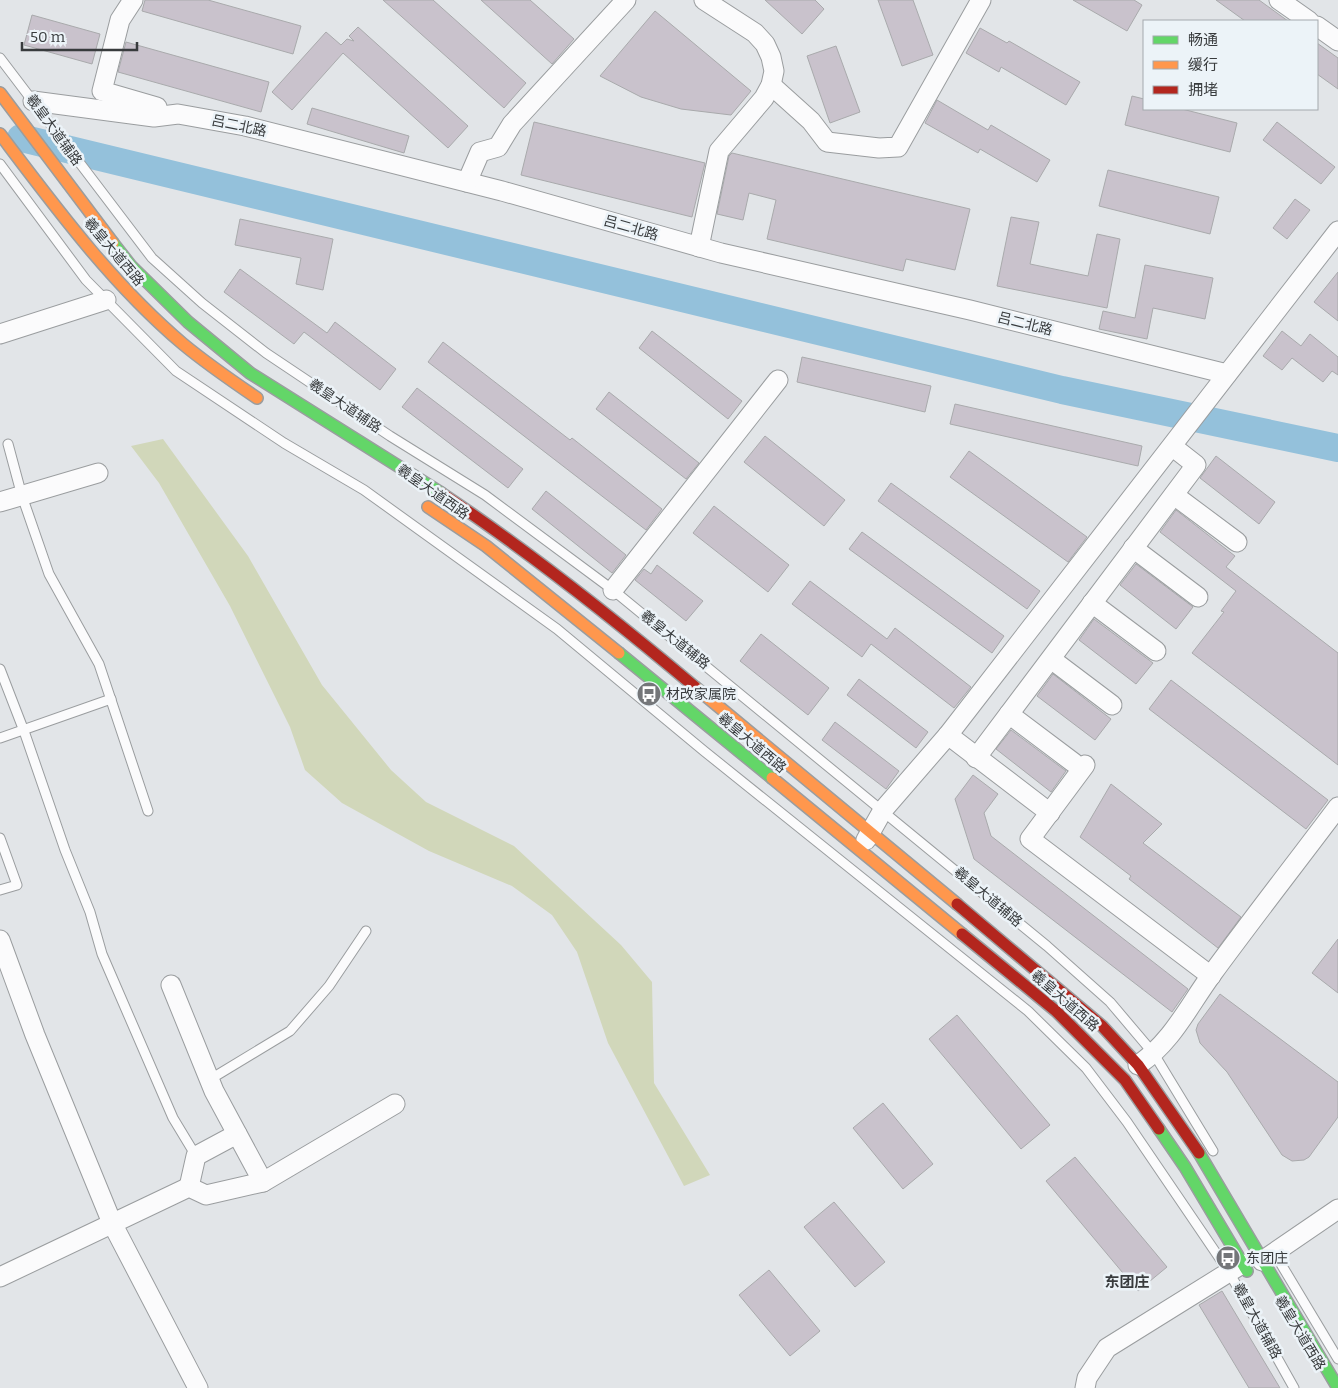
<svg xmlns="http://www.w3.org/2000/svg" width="1338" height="1388" font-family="Bitter,'Noto Sans SC',serif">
	<rect width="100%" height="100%" fill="#e2e5e8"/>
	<polygon fill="#d1d7ba" points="163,439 248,556 322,685 391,770 426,802 514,846 621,945 652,982 654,1083 710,1175 684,1186 608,1043 577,952 552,915 512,886 429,851 342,803 305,770 290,727 230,606 159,483 131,446"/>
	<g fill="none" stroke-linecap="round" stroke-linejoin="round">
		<polyline stroke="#94c1db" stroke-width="28" points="21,138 1062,390 1338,448"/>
	</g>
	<g fill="#c9c2cc" stroke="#a9aaac">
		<polygon points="145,0 208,0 301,26 293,54 142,11"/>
		<polygon points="383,0 433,0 526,83 504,108"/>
		<polygon points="481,0 530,0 574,39 552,64"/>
		<polygon points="765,0 815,0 824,9 802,34"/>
		<polygon points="878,0 913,0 933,55 902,66"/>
		<polygon points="1073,0 1134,0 1142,5 1127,31"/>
		<polygon points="1216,0 1259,0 1288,21 1245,21"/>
		<polygon points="655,11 751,91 731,115 681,109 641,97 600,76"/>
		<polygon points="32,15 100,34 92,64 24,45"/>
		<polygon points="358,27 468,126 448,148 343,53 292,110 272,92 326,32 341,45 347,39 354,41 349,36"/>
		<polygon points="980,28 1007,43 1009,41 1080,82 1066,105 1001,67 999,72 966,53"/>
		<polygon points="126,42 269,82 261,112 118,72"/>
		<polygon points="1317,43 1338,58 1338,89 1317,74"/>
		<polygon points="836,46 860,112 830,123 807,56"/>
		<polygon points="1132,96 1144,99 1144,109 1182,109 1237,123 1230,152 1125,125"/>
		<polygon points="937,100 988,130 991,125 1050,160 1037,182 980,149 978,153 925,123"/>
		<polygon points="312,108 409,136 404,153 307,124"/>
		<polygon points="534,122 705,163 692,217 521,175"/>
		<polygon points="1277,122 1335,167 1321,184 1263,140"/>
		<polygon points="732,153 970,209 955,270 906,259 903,271 767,239 776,200 749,193 743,220 717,214 729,156"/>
		<polygon points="1108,170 1219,197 1210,234 1099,206"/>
		<polygon points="1295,199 1310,210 1287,239 1273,228"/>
		<polygon points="1011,217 1039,222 1030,264 1088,276 1097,234 1120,239 1107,308 997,286"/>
		<polygon points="240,219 333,239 323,290 296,284 301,258 235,245"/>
		<polygon points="1145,265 1213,278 1205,319 1153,308 1147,339 1099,329 1103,311 1135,318"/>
		<polygon points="240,269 327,333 335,322 396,369 380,390 304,332 294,344 224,292"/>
		<polygon points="1338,272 1338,321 1314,302"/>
		<polygon points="652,331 742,401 728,419 639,348"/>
		<polygon points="1282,331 1301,346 1310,334 1338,357 1338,375 1332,371 1323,382 1292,358 1282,370 1263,356"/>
		<polygon points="443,342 570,440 572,438 662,509 646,530 428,362"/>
		<polygon points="802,357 931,386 925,412 797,382"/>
		<polygon points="417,388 523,469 508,488 402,407"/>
		<polygon points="609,392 699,463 686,479 596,409"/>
		<polygon points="955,404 1142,446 1138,466 950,424"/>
		<polygon points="765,436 845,500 824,526 744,462"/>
		<polygon points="969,451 1087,537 1068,562 950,477"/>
		<polygon points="1216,456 1275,502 1259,524 1200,478"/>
		<polygon points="891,483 1040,591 1027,609 878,501"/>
		<polygon points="546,491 626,555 612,573 532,509"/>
		<polygon points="714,506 789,565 768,592 693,533"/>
		<polygon points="1176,510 1235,556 1226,567 1338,653 1338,765 1192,653 1224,612 1221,611 1236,591 1160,532"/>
		<polygon points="862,532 1004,636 992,653 849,549"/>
		<polygon points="1136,564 1193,607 1176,629 1120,585"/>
		<polygon points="657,565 703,601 686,621 635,580 644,569 651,574"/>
		<polygon points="810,581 887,639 895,628 971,687 954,708 871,644 862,657 792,604"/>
		<polygon points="1094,619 1153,663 1136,684 1079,640"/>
		<polygon points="761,634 829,688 808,715 740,661"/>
		<polygon points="1053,674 1111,719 1095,740 1037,696"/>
		<polygon points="859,679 928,732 916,748 847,695"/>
		<polygon points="1171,680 1328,800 1306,829 1149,709"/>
		<polygon points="835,722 899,771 886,789 822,740"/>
		<polygon points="1011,730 1066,771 1051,792 996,749"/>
		<polygon points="973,775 998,794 984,813 991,836 1188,989 1172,1012 974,859 955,799"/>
		<polygon points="1111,784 1162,824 1143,843 1241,917 1218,948 1129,879 1131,876 1080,837"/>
		<polygon points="1338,939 1338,993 1312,973"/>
		<polygon points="1220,994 1338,1082 1338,1117 1309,1157 1304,1160 1292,1161 1282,1155 1227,1072 1200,1043 1196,1030 1198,1024"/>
		<polygon points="957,1015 1050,1125 1021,1149 929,1039"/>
		<polygon points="883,1103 933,1164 903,1189 853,1128"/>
		<polygon points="1075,1157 1167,1267 1138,1291 1046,1181"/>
		<polygon points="834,1202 885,1262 855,1287 804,1227"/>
		<polygon points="769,1270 820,1331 790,1356 739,1295"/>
		<polygon points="1222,1291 1280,1388 1249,1388 1199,1305"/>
	</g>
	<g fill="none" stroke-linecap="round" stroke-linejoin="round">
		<defs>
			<g id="lane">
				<polyline points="0,58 152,258 202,303 266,353 390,436 485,495 613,590 1047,946 1110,1002 1154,1054 1213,1151"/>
				<polyline points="0,164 86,280 176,371 284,443 364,490 557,629 704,751 1028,1011 1086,1068 1127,1122 1229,1272 1294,1388"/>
				<polyline points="8,444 22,496 49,574 99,664 148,811"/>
				<polyline points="0,669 24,731 65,850 90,912 102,954 173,1118 196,1156"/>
				<polyline points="0,738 111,699"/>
				<polyline points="0,838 17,885 0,890"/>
				<polyline points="209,1080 290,1031 329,986 366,931"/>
				<polyline points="1278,1259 1338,1359"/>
			</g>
			<g id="street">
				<polyline points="133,0 120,20 102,91 157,107"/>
				<polyline points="1279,0 1309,21"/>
				<polyline points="1317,26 1338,41"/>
				<polyline points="771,85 811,121 827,142 879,148 898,147 981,0"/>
				<polyline points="33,101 154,117 178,114 245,126 502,191 721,253 970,310 1227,374"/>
				<polyline points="467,182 480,152 498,147 512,124 626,0"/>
				<polyline points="699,247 719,151 764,98 771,85 774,71 771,57 765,44 755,33 704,0"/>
				<polyline points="0,334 106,300"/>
				<polyline points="1174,495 1237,542"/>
				<polyline points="0,502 98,473"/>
				<polyline points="1133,548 1198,597"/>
				<polyline points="613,590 778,380"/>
				<polyline points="1092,603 1156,651"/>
				<polyline points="1051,659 1112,705"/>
				<polyline points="1009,714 1074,763"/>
				<polyline points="948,735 1050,813"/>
				<polyline points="976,758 1196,465 1173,447"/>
				<polyline points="1085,765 1030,839 1211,976"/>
				<polyline points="866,840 883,810 948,735 1338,231"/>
				<polyline points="0,940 35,1035 112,1223 198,1388"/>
				<polyline points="171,985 214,1091 263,1182"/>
				<path d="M1138 1065C1172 1042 1188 1007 1212 974 1253 918 1296 863 1338 807"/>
				<polyline points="189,1187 196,1156 237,1134"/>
				<polyline points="1262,1261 1338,1209"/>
				<polyline points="0,1277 189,1187 206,1195 263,1182 395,1104"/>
				<polyline points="1085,1388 1087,1378 1107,1348 1242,1264"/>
			</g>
			<g id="fast">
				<polyline points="113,243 131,266 188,322 250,373 441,493"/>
				<polyline points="619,653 772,778"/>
				<polyline points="1159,1129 1185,1167 1247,1271"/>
				<polyline points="1199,1153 1338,1388"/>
			</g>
			<g id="slow">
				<polyline points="0,93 113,243"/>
				<path d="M0 134C56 208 112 284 183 344 207 364 232 381 257 398"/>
				<polyline points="428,507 486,546 619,653"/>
				<polyline points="695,687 957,904"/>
				<polyline points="772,778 962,934"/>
			</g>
			<g id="jam">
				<path d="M441 493C530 552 613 618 695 687"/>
				<polyline points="957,904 1102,1026 1138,1065 1199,1153"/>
				<polyline points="962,934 1056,1011 1125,1080 1159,1129"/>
			</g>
		</defs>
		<use href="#lane" stroke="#9a9d9f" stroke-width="11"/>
		<use href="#street" stroke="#9a9d9f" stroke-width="21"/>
		<use href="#fast" stroke="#9a9d9f" stroke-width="14"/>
		<use href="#slow" stroke="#9a9d9f" stroke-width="14"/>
		<use href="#jam" stroke="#9a9d9f" stroke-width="14"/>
		<use href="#lane" stroke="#fbfbfc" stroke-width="9"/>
		<use href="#street" stroke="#fbfbfc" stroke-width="19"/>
		<use href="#fast" stroke="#63d668" stroke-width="11"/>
		<use href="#slow" stroke="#ff974d" stroke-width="11"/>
		<use href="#jam" stroke="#b3261e" stroke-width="11"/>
	</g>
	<defs>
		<symbol id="bus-disc" viewBox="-11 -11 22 22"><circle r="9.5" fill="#747679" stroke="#ecf3f8"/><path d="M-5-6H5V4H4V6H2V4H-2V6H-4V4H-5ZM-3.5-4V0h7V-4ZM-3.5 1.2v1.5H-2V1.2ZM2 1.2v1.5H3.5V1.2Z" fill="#fff"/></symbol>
	</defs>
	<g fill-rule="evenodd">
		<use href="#bus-disc" x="635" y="680" width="28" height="28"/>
		<use href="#bus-disc" x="1214" y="1244" width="28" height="28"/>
	</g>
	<g text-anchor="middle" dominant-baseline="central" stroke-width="5" stroke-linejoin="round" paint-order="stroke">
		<g font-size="14" fill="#383b3d" stroke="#ecf3f8">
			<text transform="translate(239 126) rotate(12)">吕二北路</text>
			<text transform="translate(54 130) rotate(54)">羲皇大道辅路</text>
			<text transform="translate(631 228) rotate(16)">吕二北路</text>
			<text transform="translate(114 252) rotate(50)">羲皇大道西路</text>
			<text transform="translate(1025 324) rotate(14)">吕二北路</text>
			<text transform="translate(345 406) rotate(34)">羲皇大道辅路</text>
			<text transform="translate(433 492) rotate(35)">羲皇大道西路</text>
			<text transform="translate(675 640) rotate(39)">羲皇大道辅路</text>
			<text transform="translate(752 743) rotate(40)">羲皇大道西路</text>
			<text transform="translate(988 897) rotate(40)">羲皇大道辅路</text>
			<text transform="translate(1065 1001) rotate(41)">羲皇大道西路</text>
			<text transform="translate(1257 1321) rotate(61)">羲皇大道辅路</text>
			<text transform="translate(1300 1333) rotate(59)">羲皇大道西路</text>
		</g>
		<g font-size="14" fill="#383b3d" stroke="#ecf3f8" text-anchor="start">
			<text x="666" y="694">材改家属院</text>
			<text x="1246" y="1258">东团庄</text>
		</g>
		<g font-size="15" font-weight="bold" fill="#383b3d" stroke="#ecf3f8">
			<text x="1127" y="1282">东团庄</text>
		</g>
	</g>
	<rect x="1143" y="20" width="175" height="90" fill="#ecf3f8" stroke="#a4a9ad"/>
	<rect x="1153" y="36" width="25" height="8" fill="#63d668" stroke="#a4a9ad"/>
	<text x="1188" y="45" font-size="15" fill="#383b3d">畅通</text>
	<rect x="1153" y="61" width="25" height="8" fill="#ff974d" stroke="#a4a9ad"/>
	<text x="1188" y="70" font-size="15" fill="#383b3d">缓行</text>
	<rect x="1153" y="86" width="25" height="8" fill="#b3261e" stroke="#a4a9ad"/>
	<text x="1188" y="95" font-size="15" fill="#383b3d">拥堵</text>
	<path d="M22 42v8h115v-8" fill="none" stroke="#383b3d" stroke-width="2.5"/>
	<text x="30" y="42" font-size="15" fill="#383b3d" stroke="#ecf3f8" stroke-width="4" paint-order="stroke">50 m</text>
</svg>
